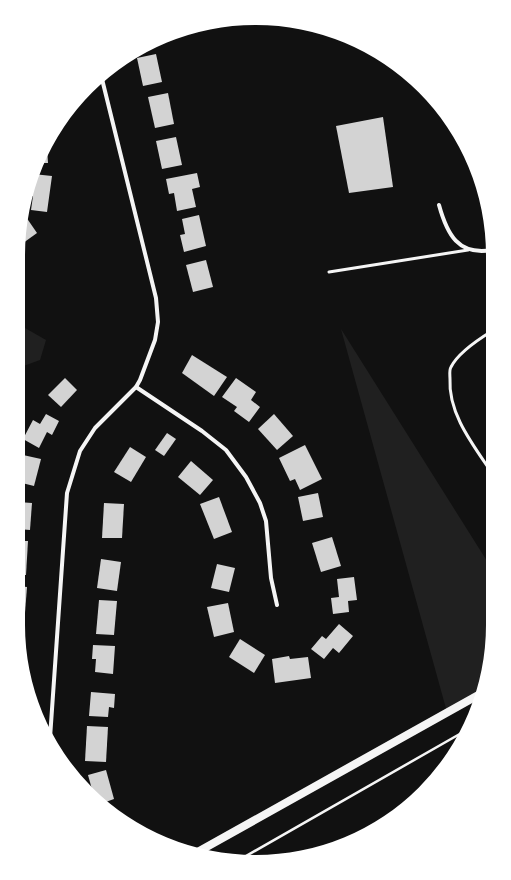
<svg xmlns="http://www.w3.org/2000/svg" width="511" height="880" font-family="'Crimson Pro',serif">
	<rect width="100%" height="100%" fill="#111"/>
	<g fill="#202020">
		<polygon points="18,324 46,340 40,360 18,368"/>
		<polygon points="341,329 492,569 492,640 482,693 447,712"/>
	</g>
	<g fill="#d3d3d3">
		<polygon points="156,54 162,82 143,86 137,58"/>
		<polygon points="168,93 174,124 155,128 148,97"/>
		<polygon points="383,117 393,187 349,193 336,126"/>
		<polygon points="176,137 182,165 162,169 156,141"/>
		<polygon points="47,146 48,163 38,163"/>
		<polygon points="197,173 200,187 192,189 196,207 177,211 174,193 169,194 166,179"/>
		<polygon points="33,174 52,176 47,212 31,210 33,196 30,196"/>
		<polygon points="199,215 206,246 184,252 180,235 185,234 182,219"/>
		<polygon points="26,217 37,233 19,246 23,220"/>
		<polygon points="206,260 213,287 193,292 186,265"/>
		<polygon points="192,355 227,377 214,396 182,373"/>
		<polygon points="65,378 77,390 61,407 48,395"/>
		<polygon points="236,378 256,392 251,400 260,407 249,422 234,411 237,407 222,397"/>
		<polygon points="46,414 59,421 52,435 47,432 39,448 23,439 33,420 40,424"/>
		<polygon points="274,414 293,436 277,450 258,429"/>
		<polygon points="167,433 176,439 164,456 155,450"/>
		<polygon points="305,445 322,479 300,490 295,479 290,481 279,458"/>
		<polygon points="130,447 146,457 131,482 114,472"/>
		<polygon points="23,455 41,459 34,486 18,482 18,474"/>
		<polygon points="191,461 213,480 200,495 178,477"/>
		<polygon points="318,493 323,517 303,521 298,497"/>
		<polygon points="219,497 232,532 214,539 200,504"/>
		<polygon points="18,502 32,503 30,530 18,529"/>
		<polygon points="104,503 124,504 122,538 102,538"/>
		<polygon points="332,537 341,566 321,572 312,543"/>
		<polygon points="18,541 28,541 26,575 18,575"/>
		<polygon points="101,559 121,562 117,591 97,588"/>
		<polygon points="217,564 235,568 229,592 211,588"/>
		<polygon points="354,577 357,600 348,601 349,612 333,614 331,598 339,597 337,579"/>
		<polygon points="18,586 27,587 25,613 18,613"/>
		<polygon points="99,600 117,601 114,635 96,634"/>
		<polygon points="228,603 234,632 214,637 207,607"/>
		<polygon points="339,624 353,636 339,653 333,648 324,659 311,649 322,636 326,639"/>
		<polygon points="240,639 265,655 254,673 229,657"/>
		<polygon points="93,645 115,646 113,674 95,672 96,659 92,659"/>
		<polygon points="289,656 290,659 308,657 311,678 275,683 272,659"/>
		<polygon points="91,692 115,694 114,708 109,707 108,717 89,716"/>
		<polygon points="87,726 108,727 106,762 85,761"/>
		<polygon points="106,770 114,799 103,803 93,793 88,775"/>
	</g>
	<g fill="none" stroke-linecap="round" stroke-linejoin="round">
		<polyline stroke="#f5f5f5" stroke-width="2.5" points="239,860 465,731"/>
		<g stroke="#f5f5f5" stroke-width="3">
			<polyline points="329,272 468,250"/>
			<path d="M492 331C479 339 458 353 451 367 449 370 450 376 450 379 448 414 474 446 492 473"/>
		</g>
		<g stroke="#f5f5f5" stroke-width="4">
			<path d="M439 205C447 234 458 256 492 250"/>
			<polyline points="136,387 202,431 226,450 246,477 260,503 266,521 271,578 277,605"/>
			<polyline points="50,738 67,493 80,451 95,428 136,387 140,380 155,340 158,322 156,298 102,79"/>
		</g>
		<polyline stroke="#f5f5f5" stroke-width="8" points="194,854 482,693"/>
	</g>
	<path d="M0 0H511V880H0ZM255 25H256A230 230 0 0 1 486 255V625A230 230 0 0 1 256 855H255A230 230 0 0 1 25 625V255A230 230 0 0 1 255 25Z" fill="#fff" fill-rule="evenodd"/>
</svg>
